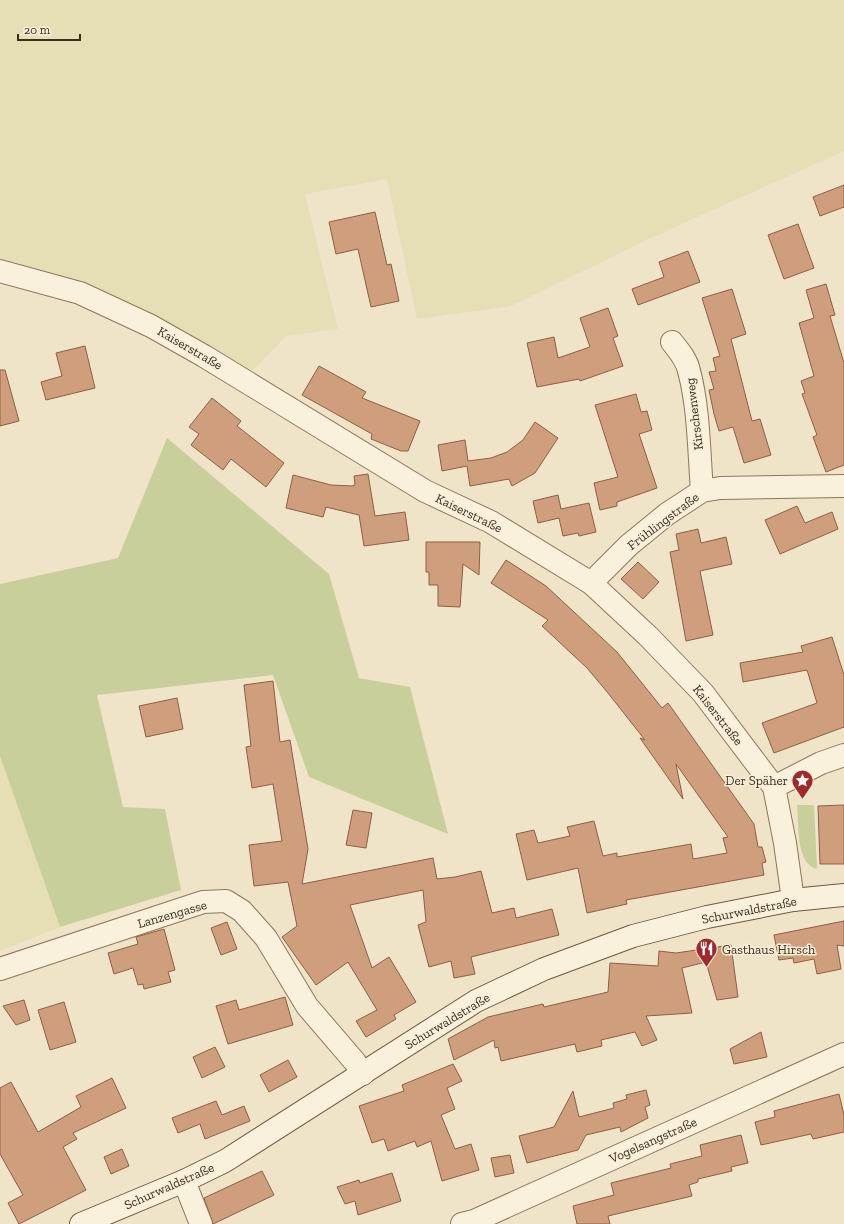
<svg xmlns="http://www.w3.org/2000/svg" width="844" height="1224" font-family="'Zilla Slab',serif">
	<rect width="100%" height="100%" fill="#f0e4c8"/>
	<g fill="#e6deb5">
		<polygon points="0,0 844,0 844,151 653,237 511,306 417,319 387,179 305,194 338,329 286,336 249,374 143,312 81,281 0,258"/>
		<polygon points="0,756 60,927 0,951"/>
	</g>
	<g fill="#c9cf9b">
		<polygon points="167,438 329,574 359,678 410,687 448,834 309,777 273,675 97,695 123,807 165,809 181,890 60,927 0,756 0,584 118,558"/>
		<path d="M797 805H814L817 869C795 864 799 823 797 805Z"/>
	</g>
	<g fill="#cf9f7d" stroke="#8d5f41">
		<polygon points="844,185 844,207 820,216 813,197"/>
		<polygon points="375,212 387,265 391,264 399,301 371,307 358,249 336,254 329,222"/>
		<polygon points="798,224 814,268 784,279 768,235"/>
		<polygon points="688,251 700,282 638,305 632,289 664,277 659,262"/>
		<polygon points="826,284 835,315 830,316 844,363 844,465 826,472 813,437 817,435 802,394 805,393 801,381 814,376 799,323 814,318 806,290"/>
		<polygon points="732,289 746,334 731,339 752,421 760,419 771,455 744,463 733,427 719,431 714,414 709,390 714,389 709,372 716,371 713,358 720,356 702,298"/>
		<polygon points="608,308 618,336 613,338 623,366 580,381 579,379 537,387 527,343 554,337 558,358 590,347 580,318"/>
		<polygon points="85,346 95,388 46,400 41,382 62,376 56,353"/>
		<polygon points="319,366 366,392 362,398 420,421 408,451 401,451 371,439 372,434 302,395"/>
		<polygon points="0,370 5,370 19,421 0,426"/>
		<polygon points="636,394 641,412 647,411 652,430 639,434 657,488 617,502 617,506 600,510 594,483 618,477 595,405"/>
		<polygon points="212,398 241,421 237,426 284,463 266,487 231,459 223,470 191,445 199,434 189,427"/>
		<polygon points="535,422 558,438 535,473 512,486 509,479 470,486 467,466 442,471 438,445 465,440 468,461 491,458 507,452 523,440"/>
		<polygon points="368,474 375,516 405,512 409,540 364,546 359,515 326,507 323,517 286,508 293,475 331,485 352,486 355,485 354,476"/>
		<polygon points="558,495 561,509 589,503 596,532 579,536 578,533 563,536 559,518 538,523 533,501"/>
		<polygon points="797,506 805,523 832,512 838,529 780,554 765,520"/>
		<polygon points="698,529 701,543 726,537 732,564 700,571 713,635 686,641 670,552 679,550 676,534"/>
		<polygon points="426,542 480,542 479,575 463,564 460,607 438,606 438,585 429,585 429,572 426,572"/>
		<polygon points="506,560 546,586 617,652 662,708 668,703 754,824 758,847 762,847 766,862 762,863 764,875 626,900 627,904 587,913 578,868 527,880 516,834 534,830 538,843 570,836 567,827 594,821 603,856 617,853 617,857 691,844 693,859 727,853 723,838 728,837 676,764 683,799 640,738 645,740 608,693 587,668 542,626 548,620 491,583"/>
		<polygon points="638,562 659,582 643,599 621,579"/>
		<polygon points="832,637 844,675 844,727 774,753 762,723 817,703 807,670 743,682 740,663 803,652 801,646"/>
		<polygon points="273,681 280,742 290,740 308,849 302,884 433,858 437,879 455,877 481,871 492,913 514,908 516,918 552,909 559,935 471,957 475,974 454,978 451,961 429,967 418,925 426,922 423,890 350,905 372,968 389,957 416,1002 394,1015 396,1019 366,1037 356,1021 377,1010 348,962 316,985 282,937 297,926 288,882 254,886 249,845 282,841 273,784 252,788 246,747 251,746 244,685"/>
		<polygon points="177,698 183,729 146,737 139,706"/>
		<polygon points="844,805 844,864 820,864 818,806"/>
		<polygon points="353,810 372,813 366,848 346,845"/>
		<polygon points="844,921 844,946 837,945 841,969 817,974 814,959 794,963 793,958 779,960 774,935"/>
		<polygon points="227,922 237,949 221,955 211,928"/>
		<polygon points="164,929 175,970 168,972 171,982 144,989 143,984 138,985 133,968 114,974 108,953 138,944 136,937"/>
		<polygon points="731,945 738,997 717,1000 706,962 682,968 692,1013 646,1016 657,1040 642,1046 635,1032 601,1040 602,1046 577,1052 575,1044 501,1061 498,1047 495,1048 494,1040 454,1060 448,1039 488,1017 543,1004 544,1007 608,992 610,963 658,966 659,951 676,953"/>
		<polygon points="285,997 293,1025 228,1044 216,1006 236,1000 239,1010"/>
		<polygon points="24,1000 30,1020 16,1025 3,1006"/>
		<polygon points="64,1002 76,1042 50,1050 38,1010"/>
		<polygon points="761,1032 767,1057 734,1064 730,1049"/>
		<polygon points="215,1047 225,1067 202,1078 193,1057"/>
		<polygon points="288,1060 297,1077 269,1092 260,1075"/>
		<polygon points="453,1064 462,1081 447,1088 455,1109 441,1115 455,1149 471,1144 479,1170 442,1181 431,1141 417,1147 415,1141 388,1151 384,1139 372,1143 359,1106 404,1091 402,1085"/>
		<polygon points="112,1078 126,1108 73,1133 77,1139 63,1147 86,1190 19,1224 8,1203 23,1195 0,1154 0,1088 11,1082 38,1132 81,1107 76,1096"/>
		<polygon points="646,1090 650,1105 645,1107 648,1118 621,1132 620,1127 586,1135 578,1150 527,1163 519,1136 554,1127 573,1091 579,1117 614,1108 613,1103 627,1099 626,1095"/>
		<polygon points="839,1094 844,1115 844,1132 813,1139 811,1134 761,1145 755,1122 775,1117 774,1111"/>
		<polygon points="216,1101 222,1115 244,1106 250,1121 205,1139 200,1124 178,1133 172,1118"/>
		<polygon points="741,1135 748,1163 731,1167 732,1171 698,1179 698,1182 689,1185 692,1196 608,1216 610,1224 577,1224 573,1206 614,1195 611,1183 671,1168 670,1164 702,1156 700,1145"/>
		<polygon points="122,1149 129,1166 111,1174 104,1157"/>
		<polygon points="510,1155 514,1173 495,1177 491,1158"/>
		<polygon points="262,1171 274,1195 213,1224 204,1198"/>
		<polygon points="392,1173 401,1201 358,1215 355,1201 345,1204 337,1187 359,1180 360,1183"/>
	</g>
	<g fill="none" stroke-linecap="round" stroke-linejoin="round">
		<defs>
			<g id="minor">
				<polyline points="0,271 80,293 151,326 204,356 425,491 491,522 591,583 648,636 703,693 774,787 785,843 793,900"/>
				<path d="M672 342C679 351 687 360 689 371 699 408 699 453 702 491"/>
				<polyline points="591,583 629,545 667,514 702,491 720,488 844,486"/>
				<polyline points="774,787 821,763 844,755"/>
				<polyline points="0,969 203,902 226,901 242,911 266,938 307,1006 355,1062 363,1074"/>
				<polyline points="184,1181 201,1224"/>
				<polyline points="462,1224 474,1221 844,1054"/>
			</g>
			<polyline id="secondary" points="81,1224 184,1181 225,1161 476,1001 544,969 633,936 707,917 793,900 844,895"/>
		</defs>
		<use href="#minor" stroke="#8d765c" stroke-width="24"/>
		<use href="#secondary" stroke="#6f573f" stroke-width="24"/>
		<use href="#minor" stroke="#faf1dc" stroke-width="22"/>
		<use href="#secondary" stroke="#faf1dc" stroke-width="22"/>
	</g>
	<defs>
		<symbol id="sight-pin" viewBox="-11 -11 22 30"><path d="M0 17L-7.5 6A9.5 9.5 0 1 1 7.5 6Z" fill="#9e2a2b" stroke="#f7eed8"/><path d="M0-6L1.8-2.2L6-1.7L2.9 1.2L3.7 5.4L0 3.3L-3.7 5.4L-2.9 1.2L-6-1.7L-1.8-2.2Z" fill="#fff"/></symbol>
		<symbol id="restaurant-pin" viewBox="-11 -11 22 30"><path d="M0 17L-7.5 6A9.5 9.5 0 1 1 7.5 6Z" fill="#9e2a2b" stroke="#f7eed8"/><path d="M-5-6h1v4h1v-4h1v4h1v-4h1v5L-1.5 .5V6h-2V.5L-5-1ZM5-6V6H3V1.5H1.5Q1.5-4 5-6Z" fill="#fff"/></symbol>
	</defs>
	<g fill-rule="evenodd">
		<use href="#sight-pin" x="790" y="768" width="25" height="34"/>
		<use href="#restaurant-pin" x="694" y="936" width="25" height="34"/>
	</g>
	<g text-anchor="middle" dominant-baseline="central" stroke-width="3" stroke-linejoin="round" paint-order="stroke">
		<g font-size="13" fill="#3d2e20" stroke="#f7eed8">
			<text transform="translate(190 348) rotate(30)">Kaiserstraße</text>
			<text transform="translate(694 414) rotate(-97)">Kirschenweg</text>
			<text transform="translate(469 513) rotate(26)">Kaiserstraße</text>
			<text transform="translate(663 521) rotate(-37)">Frühlingstraße</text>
			<text transform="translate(718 715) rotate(52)">Kaiserstraße</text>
			<text transform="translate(749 910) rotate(-11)">Schurwaldstraße</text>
			<text transform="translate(172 914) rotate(-16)">Lanzengasse</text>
			<text transform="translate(447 1021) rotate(-31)">Schurwaldstraße</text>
			<text transform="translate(653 1140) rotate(-24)">Vogelsangstraße</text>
			<text transform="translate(169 1186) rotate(-24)">Schurwaldstraße</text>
		</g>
		<g font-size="13" fill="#3d2e20" stroke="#f7eed8" text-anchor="end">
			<text x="788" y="780">Der Späher</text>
			<text x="722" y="949" text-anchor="start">Gasthaus Hirsch</text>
		</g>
	</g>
	<path d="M18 34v6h62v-6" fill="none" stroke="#3d2e20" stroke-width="2"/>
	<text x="24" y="34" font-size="12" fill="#3d2e20" stroke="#f7eed8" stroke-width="3" paint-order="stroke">20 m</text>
</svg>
